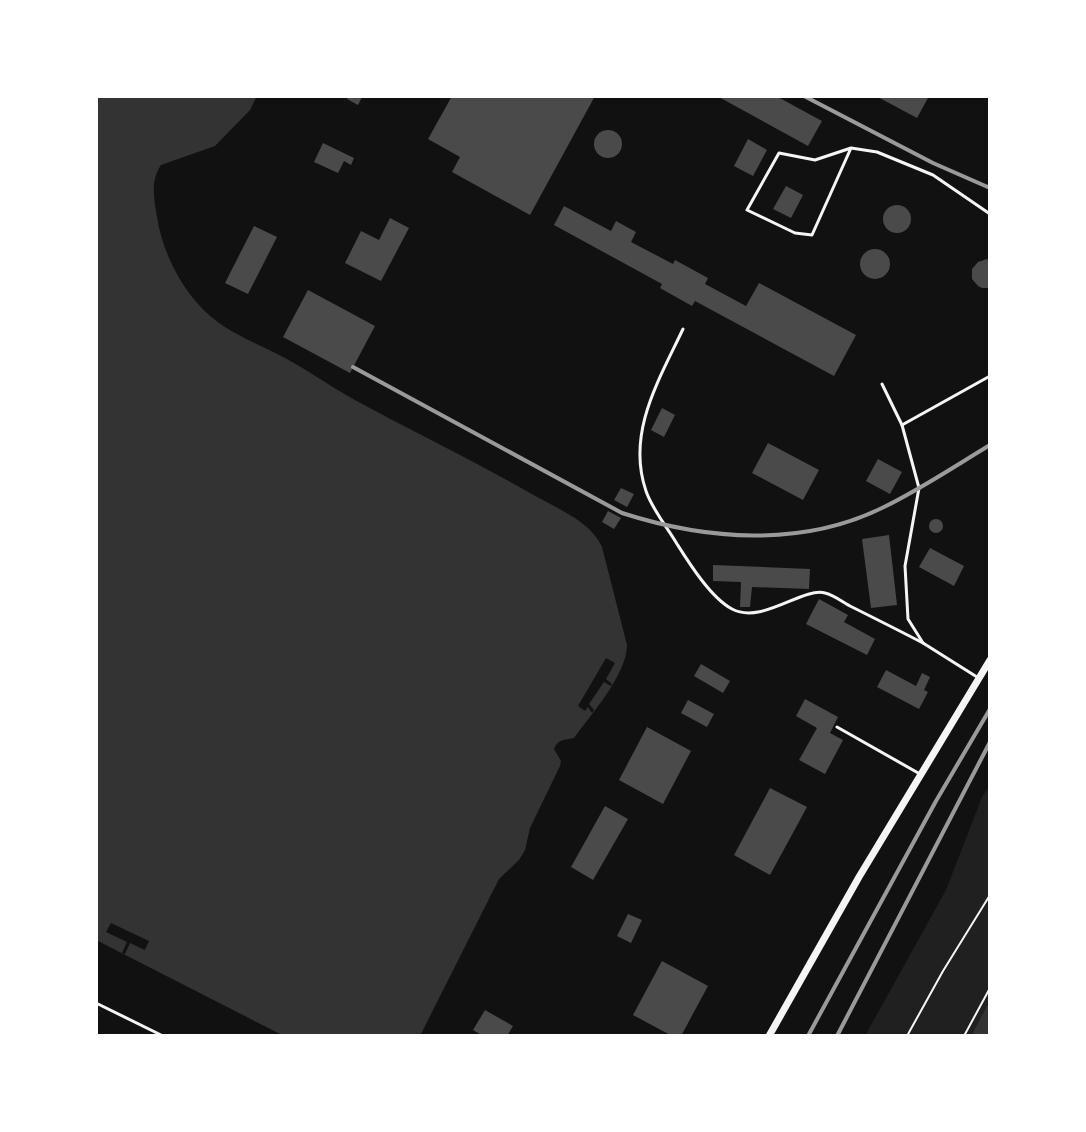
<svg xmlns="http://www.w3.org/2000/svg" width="1086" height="1132" font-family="Overpass,sans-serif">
	<rect width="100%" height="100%" fill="#111"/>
	<polygon fill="#202020" points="990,785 990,1000 971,1036 865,1036 946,890 982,797"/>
	<g fill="#333">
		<path d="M96 96H257L250 110 215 146 161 165C150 181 154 199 157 217 162 249 177 280 198 304 221 331 255 342 285 358 309 371 330 386 353 399 412 431 472 460 530 493 554 507 591 521 602 547L627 645C627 674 591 715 574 738 564 740 558 739 554 749L561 761 560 766 530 828 525 850 519 860 499 879 420 1036H284L96 940Z"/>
		<polygon points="990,1000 990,1036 971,1036"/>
	</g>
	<g fill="#111">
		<polygon points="606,658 615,663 606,679 612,684 611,686 604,682 589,704 594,710 592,713 588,707 585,711 578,706"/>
		<polygon points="111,923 149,941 145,950 130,943 125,954 122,953 127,942 106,932"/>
	</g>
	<g fill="#4a4a4a">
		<polygon points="349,96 361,96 362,97 358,105 347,99"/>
		<polygon points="452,96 595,96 530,215 452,172 460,157 428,139"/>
		<polygon points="717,96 776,96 822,121 808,146"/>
		<polygon points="876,96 929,96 917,118"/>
		<circle cx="608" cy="144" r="14"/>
		<polygon points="748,139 767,150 753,176 734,166"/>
		<polygon points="323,143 354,158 351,165 344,161 338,173 314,162"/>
		<polygon points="786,186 803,195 791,218 773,209"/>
		<circle cx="897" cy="219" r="14"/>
		<polygon points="564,206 611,231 616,221 636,232 631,242 673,264 675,260 708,278 705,284 746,306 759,283 856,335 834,376 695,301 692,306 660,288 662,284 554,225"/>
		<polygon points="390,218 409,228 381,281 345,263 361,231 379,240"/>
		<polygon points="254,226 277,237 248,294 225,283"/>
		<circle cx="875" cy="264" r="15"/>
		<polygon points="987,259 990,260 990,288 982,288 978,286 972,279 972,269 978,262"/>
		<polygon points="308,290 375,326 350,373 283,337"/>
		<polygon points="662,408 675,415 664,437 651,430"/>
		<polygon points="768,443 819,470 803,500 752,473"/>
		<polygon points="878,459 902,472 890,494 866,481"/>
		<polygon points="621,488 634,494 627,507 614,500"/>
		<polygon points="608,511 621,518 614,529 602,522"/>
		<circle cx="936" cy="526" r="7"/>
		<polygon points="889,535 897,605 871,608 862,539"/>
		<polygon points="930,548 964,566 954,586 919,567"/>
		<polygon points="713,565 810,569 809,589 752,587 750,607 740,607 741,582 713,581"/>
		<polygon points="819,599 848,615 844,622 875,639 867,655 806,624"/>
		<polygon points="701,664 730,681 723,693 694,676"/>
		<polygon points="886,670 916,686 922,673 930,677 924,690 928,692 919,709 877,687"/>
		<polygon points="805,699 838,717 830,733 843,740 825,774 799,760 817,728 796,716"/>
		<polygon points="688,700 714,714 707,727 681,713"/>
		<polygon points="647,727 691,751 663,804 619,780"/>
		<polygon points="770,788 807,807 770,875 734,855"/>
		<polygon points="605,806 628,819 593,880 571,867"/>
		<polygon points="628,914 642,920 631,943 617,936"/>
		<polygon points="662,961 708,986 681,1036 672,1036 633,1015"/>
		<polygon points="485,1010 513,1026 507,1036 483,1036 473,1030"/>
	</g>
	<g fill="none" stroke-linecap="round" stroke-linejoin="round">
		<g stroke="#f5f5f5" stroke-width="2">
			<polyline points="907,1036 943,971 990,895"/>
			<polyline points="964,1036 990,988"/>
		</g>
		<g stroke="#f5f5f5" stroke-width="3">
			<polyline points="851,148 812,235 795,233 747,210 779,153 815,160 851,148 877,152 933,175 990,214"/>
			<path d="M683 329C659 380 626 433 646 491 652 509 667 527 677 544 689 563 711 598 732 609 762 625 802 587 825 593 834 595 844 603 852 607 876 619 900 631 923 643"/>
			<polyline points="882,384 902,425 919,488 905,566 908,619 923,643 977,677"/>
			<polyline points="902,425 990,376"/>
			<polyline points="837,727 920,774"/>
			<polyline points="96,1003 163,1036"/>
		</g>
		<polyline stroke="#f5f5f5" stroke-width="7" points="769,1036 859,877 990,660"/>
		<g stroke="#9a9a9a" stroke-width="4">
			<polyline points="804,96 933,163 990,188"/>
			<path d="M353 367 622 513C706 540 802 548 884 507 921 489 955 466 990 445"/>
			<polyline points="808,1036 936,801 990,709"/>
			<polyline points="837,1036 990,742"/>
		</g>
	</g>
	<rect width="1086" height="1132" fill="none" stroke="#ffffff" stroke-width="196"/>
</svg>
